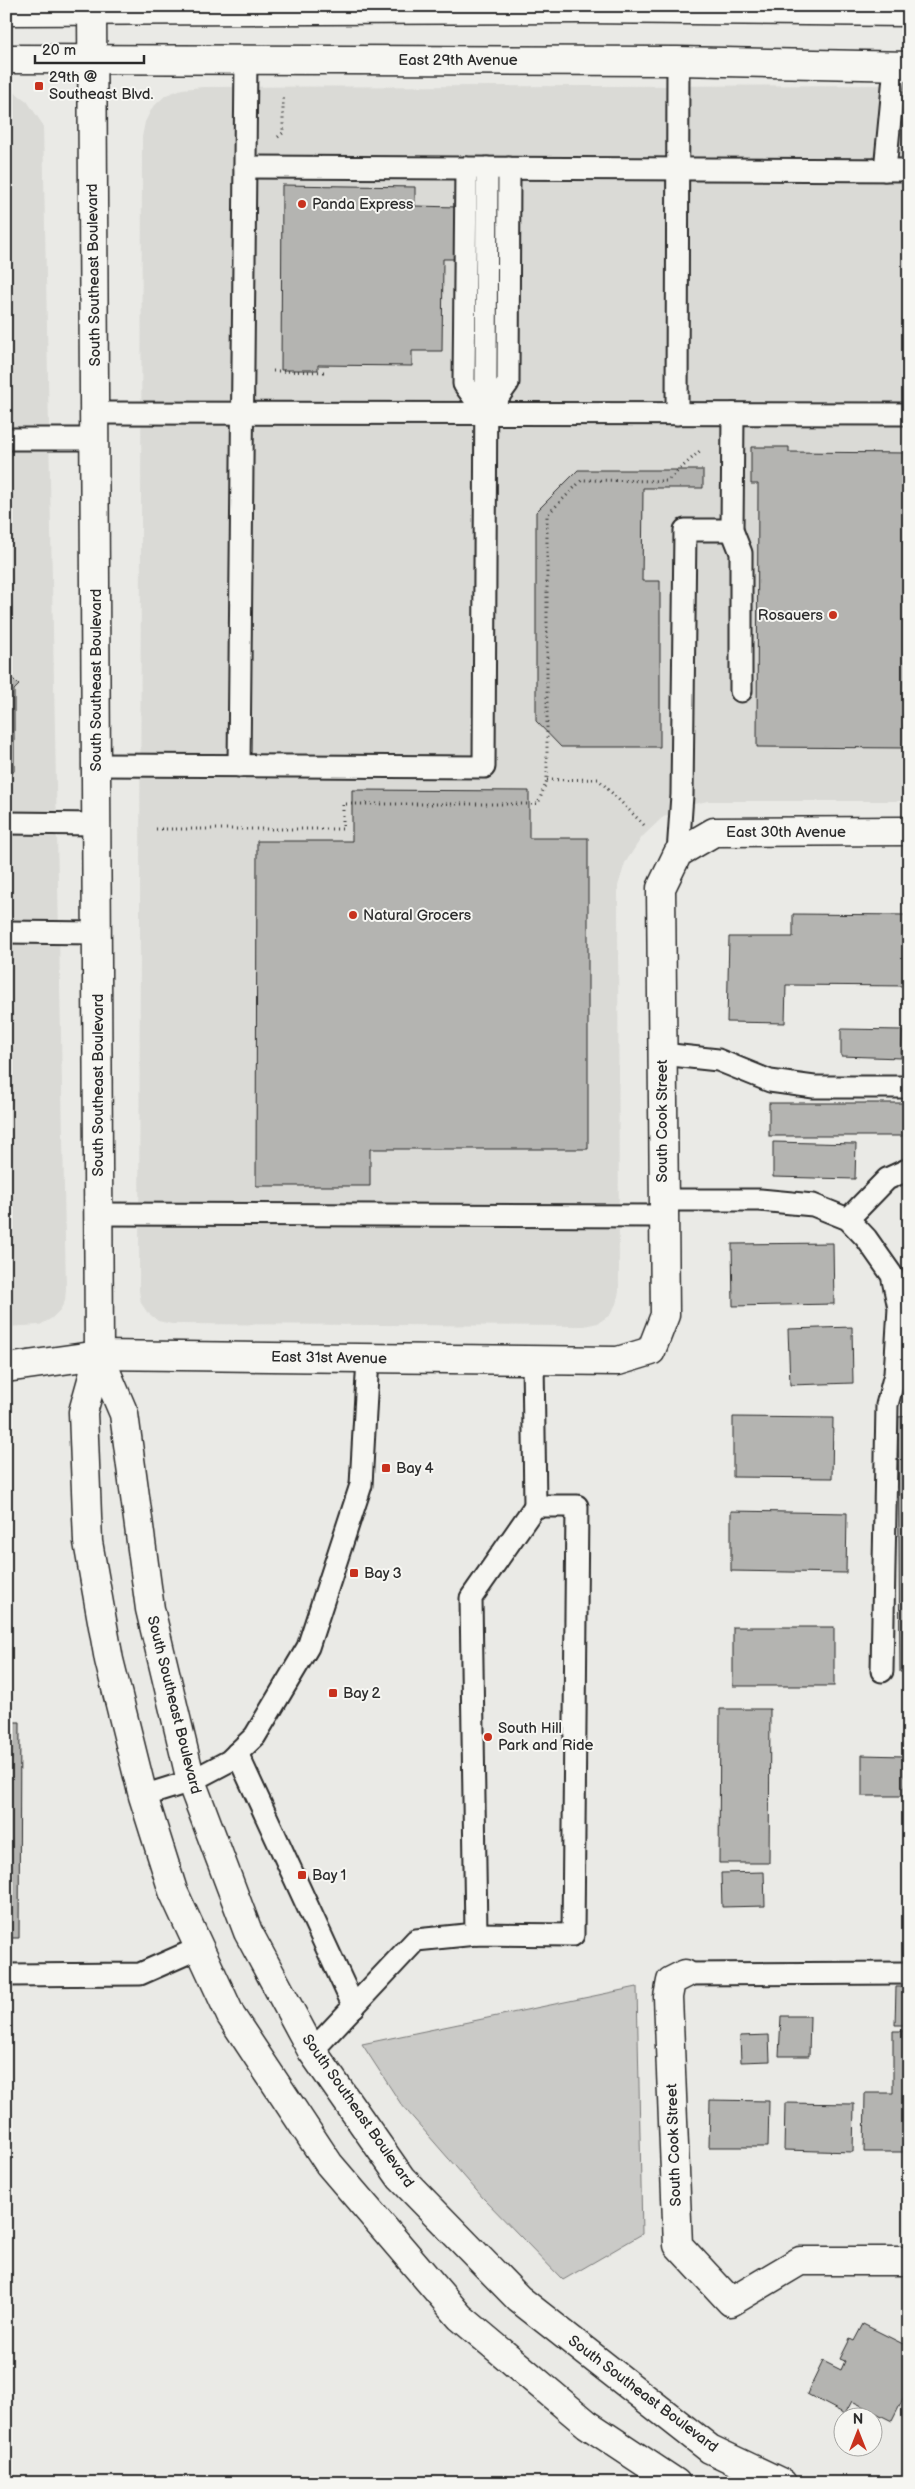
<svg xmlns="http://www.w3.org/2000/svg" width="915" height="2489" font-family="'Balsamiq Sans',sans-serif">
	<rect width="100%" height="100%" fill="#eaeae6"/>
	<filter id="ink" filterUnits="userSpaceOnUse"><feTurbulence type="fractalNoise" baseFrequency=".02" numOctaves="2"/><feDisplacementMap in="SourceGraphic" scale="10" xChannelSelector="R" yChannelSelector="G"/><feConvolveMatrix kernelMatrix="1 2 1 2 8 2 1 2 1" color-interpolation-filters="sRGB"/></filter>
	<g filter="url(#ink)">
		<g fill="#dadad6">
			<polygon points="909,85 909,801 708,801 685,806 662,818 642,837 625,863 618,886 619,1292 616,1304 610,1315 598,1323 584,1326 172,1324 158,1321 147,1312 141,1303 139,1291 142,137 145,122 152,108 166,95 182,89 203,87"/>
			<polygon points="6,90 14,92 27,101 43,125 66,1289 65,1301 60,1310 52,1318 40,1325 6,1327"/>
		</g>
		<polygon fill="#cacac7" stroke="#7a7a79" points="637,1987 642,2234 563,2280 483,2198 401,2104 362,2044"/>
		<g fill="#b4b4b1" stroke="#2b2b2b">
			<polygon points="282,185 415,187 415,206 457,207 456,259 443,259 442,351 412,351 412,366 318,365 318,370 281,370"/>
			<polygon points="751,447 789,447 789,452 909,453 909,748 757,747 758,484 751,484"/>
			<polygon points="578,470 703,470 703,488 643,488 642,581 660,581 660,747 561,747 536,721 536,512"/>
			<polygon points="6,672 19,685 14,690 14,771 6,781"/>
			<polygon points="352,790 529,791 529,838 588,838 588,1149 370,1149 370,1186 256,1186 257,841 352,841"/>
			<polygon points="793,914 909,915 909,986 786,985 785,1023 727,1022 729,937 793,937"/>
			<polygon points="841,1029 902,1030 901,1058 841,1056"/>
			<rect x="769" y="1103" width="134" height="33"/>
			<polygon points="773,1142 856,1144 855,1179 773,1177"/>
			<rect x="907" y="1180" width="2" height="69"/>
			<polygon points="833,1243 834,1304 733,1306 732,1244"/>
			<polygon points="852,1327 853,1383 790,1385 788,1329"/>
			<polygon points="909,1416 909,1672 900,1672 898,1417"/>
			<polygon points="733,1417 833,1418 832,1478 733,1477"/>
			<polygon points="731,1511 847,1513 846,1573 731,1571"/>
			<rect x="733" y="1627" width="101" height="59"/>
			<polygon points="720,1709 770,1709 769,1863 719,1863"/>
			<polygon points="6,1722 20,1722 19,1938 6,1938"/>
			<polygon points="862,1755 904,1756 904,1796 862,1796"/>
			<polygon points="764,1872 765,1906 722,1907 721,1873"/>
			<polygon points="896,1987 909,1987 909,2025 895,2025"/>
			<polygon points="781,2016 810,2016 809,2056 779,2056"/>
			<polygon points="893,2031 909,2031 909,2152 864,2152 865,2093 893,2093"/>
			<polygon points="769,2035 770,2061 741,2062 740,2036"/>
			<polygon points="710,2100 769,2101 768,2147 709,2147"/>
			<polygon points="785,2103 854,2104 853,2152 784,2150"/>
			<polygon points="863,2324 909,2347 909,2387 892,2421 852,2401 845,2414 807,2394 823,2361 841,2370 845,2361 840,2359 850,2339 854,2341"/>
		</g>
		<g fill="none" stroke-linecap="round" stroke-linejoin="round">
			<defs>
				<g id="lane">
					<polyline points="245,167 909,170"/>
					<polyline points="466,168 464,384 486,414"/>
					<polyline points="885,170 895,66"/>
					<polyline points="95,413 909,414"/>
					<polyline points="486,414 508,383 509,168"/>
					<polyline points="677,414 678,61"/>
					<polyline points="6,439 95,439"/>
					<polyline points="732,530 741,553 741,691"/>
					<polyline points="97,765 484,767 487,168"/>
					<polyline points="239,766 246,60"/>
					<polyline points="6,823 97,824"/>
					<polyline points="678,853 682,795 685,530 732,530 733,414"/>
					<polyline points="6,932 98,933"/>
					<polyline points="662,1054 718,1060 770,1081 814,1087 909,1087"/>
					<polyline points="662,1200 760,1200 813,1205 848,1219 866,1238 892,1275 899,1308 895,1374 887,1405 882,1671"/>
					<polyline points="99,1214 662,1216"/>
					<polyline points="848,1219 887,1179 909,1169"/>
					<polyline points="237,1753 354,2007"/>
					<polyline points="143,1796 191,1781 229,1761 255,1736 308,1647 361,1485 368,1358"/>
					<polyline points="476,1934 471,1598 535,1506"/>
					<polyline points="685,1974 909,1973"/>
					<polyline points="6,1975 140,1974 199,1948"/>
					<polyline points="312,2051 416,1940 476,1934 573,1935 577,1506 535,1506 533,1360"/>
				</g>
				<g id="street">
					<polyline points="6,1368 99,1355 618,1361 651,1351 665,1315 661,888 678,853 714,832 909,831"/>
					<polyline points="685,1974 671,1981 668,1997 678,2245 731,2302 800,2261 909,2261"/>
				</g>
				<g id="secondary">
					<polyline points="92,6 99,1355 83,1412 88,1542 109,1660 143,1796 173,1891 231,2016 329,2164 460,2317 587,2424 676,2483"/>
					<polyline points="6,11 583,9 909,12"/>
					<polyline points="6,59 678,61 909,66"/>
					<polyline points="99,1355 124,1414 150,1609 191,1781 248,1932 312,2051 401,2178 519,2299 710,2449 782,2483"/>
				</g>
			</defs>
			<use href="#lane" stroke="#2b2b2b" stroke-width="25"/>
			<use href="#street" stroke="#2b2b2b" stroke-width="31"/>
			<use href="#secondary" stroke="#2b2b2b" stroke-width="31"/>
			<g stroke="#2b2b2b" stroke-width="3" stroke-dasharray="1 4" stroke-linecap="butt">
				<polyline points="278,137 283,133 283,95"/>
				<polyline points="273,371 327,372"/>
				<polyline points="547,780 598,779 646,827"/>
				<polyline points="156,829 343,829 343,804 538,804 547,780 547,515 582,480 667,481 702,449"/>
			</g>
			<use href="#lane" stroke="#f6f6f2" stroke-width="21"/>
			<use href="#street" stroke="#f6f6f2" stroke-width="28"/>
			<use href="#secondary" stroke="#f6f6f2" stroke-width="28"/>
		</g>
	</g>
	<g fill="#c8321e" stroke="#f6f6f2" stroke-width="2">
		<rect x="34" y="81" width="10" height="10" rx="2.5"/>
		<circle cx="302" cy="204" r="5"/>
		<circle cx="833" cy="615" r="5"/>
		<circle cx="353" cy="915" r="5"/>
		<rect x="381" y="1463" width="10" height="10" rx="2.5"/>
		<rect x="349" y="1568" width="10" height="10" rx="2.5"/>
		<rect x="328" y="1688" width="10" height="10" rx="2.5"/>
		<circle cx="488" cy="1737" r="5"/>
		<rect x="297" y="1870" width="10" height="10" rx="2.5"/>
	</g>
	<g text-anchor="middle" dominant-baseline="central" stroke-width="4" stroke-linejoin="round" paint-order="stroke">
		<g font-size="15" fill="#2b2b2b" stroke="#f6f6f2">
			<text x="458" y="60">East 29th Avenue</text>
			<text transform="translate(94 275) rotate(-91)">South Southeast Boulevard</text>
			<text transform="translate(96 680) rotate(-90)">South Southeast Boulevard</text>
			<text x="786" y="832">East 30th Avenue</text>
			<text transform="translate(98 1085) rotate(-90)">South Southeast Boulevard</text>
			<text transform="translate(662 1121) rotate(-90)">South Cook Street</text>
			<text transform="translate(329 1358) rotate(1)">East 31st Avenue</text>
			<text transform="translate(174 1705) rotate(76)">South Southeast Boulevard</text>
			<text transform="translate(358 2111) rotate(55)">South Southeast Boulevard</text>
			<text transform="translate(674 2145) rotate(-92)">South Cook Street</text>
			<text transform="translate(643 2394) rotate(37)">South Southeast Boulevard</text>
		</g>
		<g font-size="15" fill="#2b2b2b" stroke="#f6f6f2" text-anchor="start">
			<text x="49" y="77">29th @<tspan x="49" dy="17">Southeast Blvd.</tspan></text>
			<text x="312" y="204">Panda Express</text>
			<text x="823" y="615" text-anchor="end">Rosauers</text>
			<text x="363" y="915">Natural Grocers</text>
			<text x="396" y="1468">Bay 4</text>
			<text x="364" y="1573">Bay 3</text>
			<text x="343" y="1693">Bay 2</text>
			<text x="498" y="1728">South Hill<tspan x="498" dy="17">Park and Ride</tspan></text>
			<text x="312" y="1875">Bay 1</text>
		</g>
	</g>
	<rect width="915" height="2489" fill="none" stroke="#f6f6f2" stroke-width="25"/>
	<rect x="12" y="12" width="890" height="2464" fill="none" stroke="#2b2b2b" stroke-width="2" filter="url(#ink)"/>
	<g transform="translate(858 2432)"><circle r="24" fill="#f6f6f2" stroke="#a5a5a2"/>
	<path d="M0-4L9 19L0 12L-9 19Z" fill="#c8321e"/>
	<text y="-8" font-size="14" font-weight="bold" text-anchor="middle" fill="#2b2b2b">N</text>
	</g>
	<path d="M35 55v8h109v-8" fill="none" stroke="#2b2b2b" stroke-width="2.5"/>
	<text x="42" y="55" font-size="15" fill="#2b2b2b" stroke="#f6f6f2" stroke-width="4" paint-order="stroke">20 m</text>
</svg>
